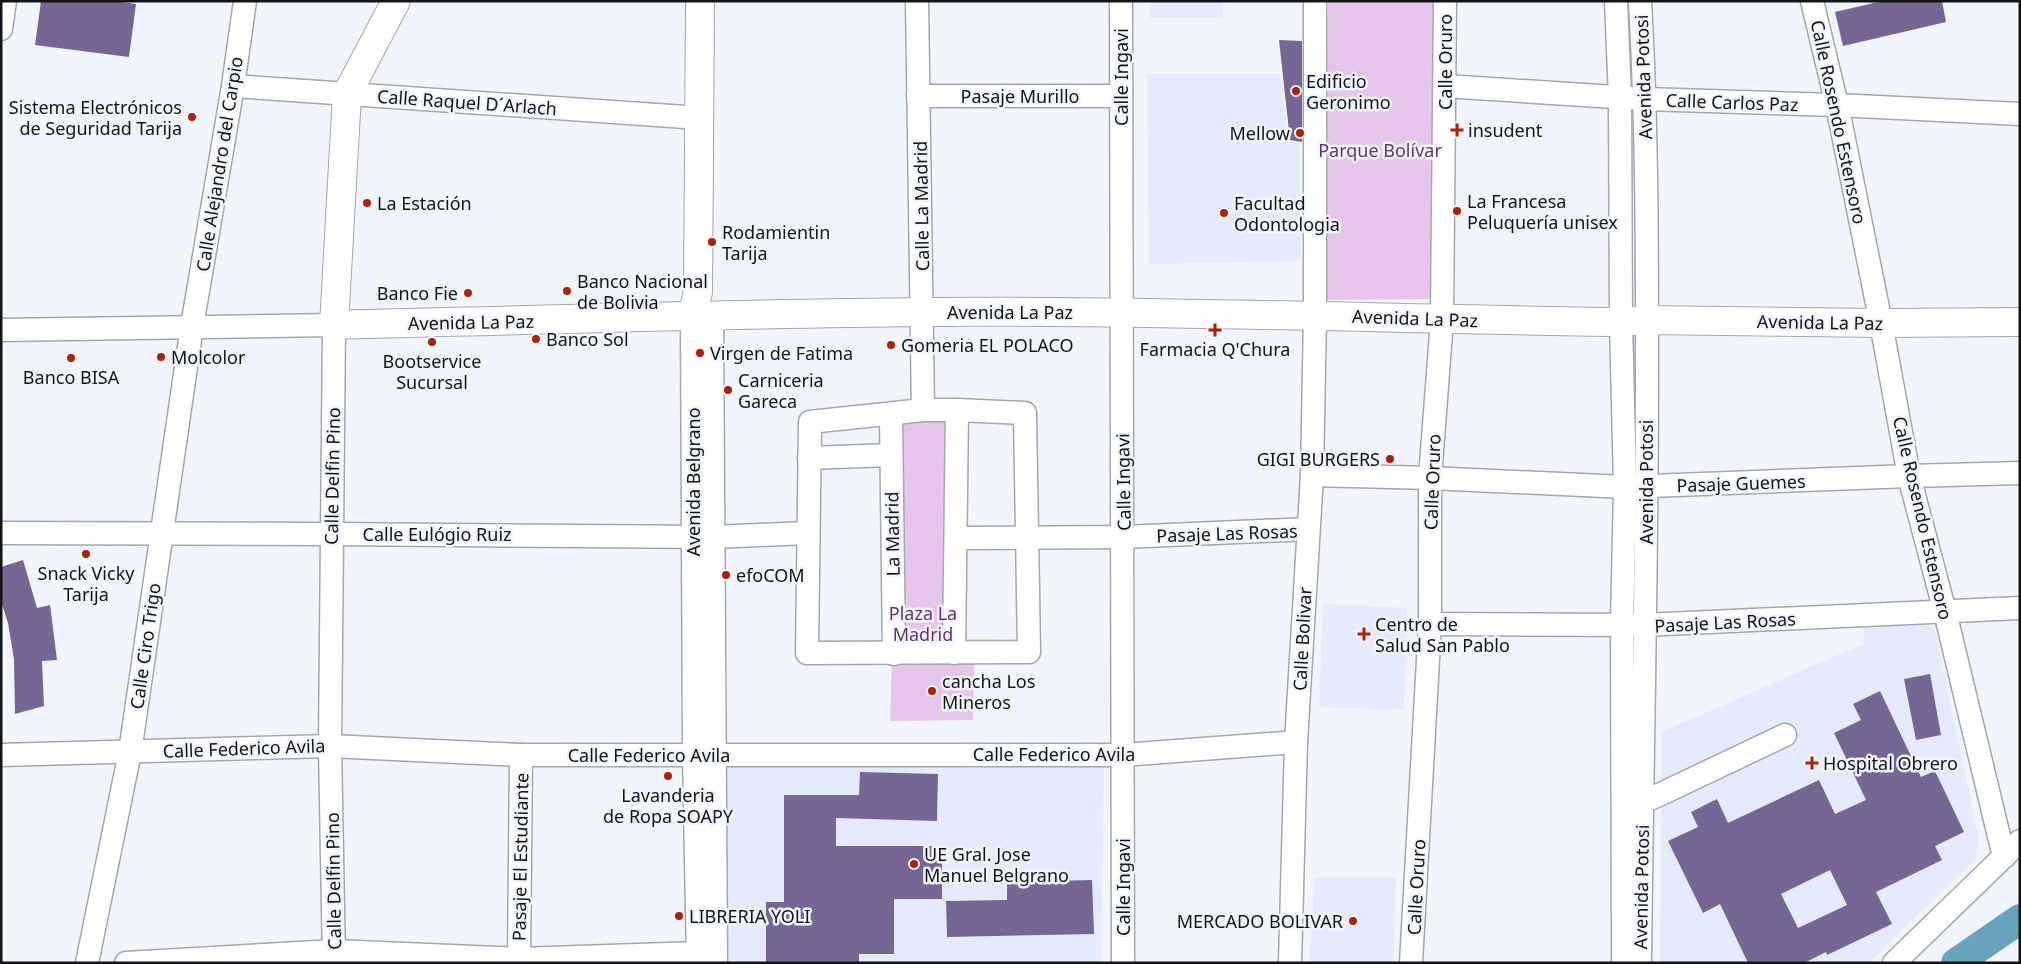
<svg xmlns="http://www.w3.org/2000/svg" width="2021" height="964" font-family="'Noto Sans',sans-serif">
	<rect width="100%" height="100%" fill="#f2f4fe"/>
	<g fill="#e6eafd">
		<rect x="1150" y="1" width="73" height="17"/>
		<polygon points="1147,74 1280,74 1288,141 1299,143 1301,261 1149,264"/>
		<polygon points="1323,604 1407,608 1404,710 1319,707"/>
		<polygon points="1927,625 1935,630 1979,840 1975,859 1869,963 1660,963 1662,732 1865,643 1863,627"/>
		<polygon points="725,756 1104,764 1101,963 725,963"/>
		<polygon points="1315,877 1396,878 1393,963 1309,963"/>
	</g>
	<g fill="#e7c4ec">
		<polygon points="1328,1 1433,1 1435,299 1326,300"/>
		<polygon points="947,419 951,650 896,651 899,425"/>
		<polygon points="892,661 974,663 973,720 890,721"/>
	</g>
	<g fill="none" stroke-linecap="round" stroke-linejoin="round">
		<polyline stroke="#68a3bd" stroke-width="30" points="1956,963 2020,919"/>
	</g>
	<g fill="#756694" fill-rule="evenodd">
		<polygon points="41,1 115,1 136,4 129,57 35,45"/>
		<polygon points="1882,1 1942,1 1946,22 1843,46 1835,12"/>
		<polygon points="1279,40 1302,41 1302,142 1290,140"/>
		<polygon points="23,560 37,608 50,605 57,660 42,661 44,706 15,714 14,659 8,623 1,601 1,567"/>
		<polygon points="1930,674 1941,735 1916,740 1904,679"/>
		<path d="M1880 691 1921 777 1935 771 1964 832 1935 846 1942 860 1876 892 1892 924 1827 955 1826 952 1804 963H1748L1720 904 1703 913 1668 841 1698 827 1691 812 1717 799 1728 823 1819 780 1835 814 1866 800 1834 733 1861 720 1853 704ZM1830 870 1847 905 1798 928 1781 894Z"/>
		<polygon points="860,772 938,774 937,821 836,818 836,846 942,846 942,899 894,899 894,954 859,954 859,963 766,963 766,902 784,902 784,795 859,795"/>
		<polygon points="1092,880 1094,934 947,937 946,901 1007,900 1007,882"/>
	</g>
	<g fill="none" stroke-linecap="round" stroke-linejoin="round">
		<defs>
			<g id="minor">
				<polyline points="917,1 923,410"/>
				<polyline points="1121,1 1123,963"/>
				<polyline points="1616,1 1620,97 1621,322 1625,487 1622,625 1623,963"/>
				<polyline points="1812,1 1837,105 1881,323 1909,476 1945,612 2004,857"/>
				<polyline points="1,29 5,1"/>
				<polyline points="233,86 700,118"/>
				<polyline points="1445,86 1645,99 1837,105 2020,114"/>
				<polyline points="918,96 1121,96"/>
				<polyline points="692,316 694,755 698,963"/>
				<polyline points="712,316 716,963"/>
				<polyline points="1,330 334,325 330,746 334,963"/>
				<polygon points="923,410 957,410 1025,413 1029,652 807,653 810,422"/>
				<polyline points="891,414 894,654"/>
				<polyline points="809,458 891,455"/>
				<polyline points="1312,475 1430,478 1625,487 1909,476 2020,473"/>
				<polyline points="1,533 331,534 714,537 807,533"/>
				<polyline points="956,538 1123,537 1308,529"/>
				<polyline points="1430,624 1644,625 2020,608"/>
				<polyline points="954,653 957,410"/>
				<polyline points="1,755 330,746 521,755 1123,755 1296,742"/>
				<polyline points="1629,804 1642,802 1661,794 1785,735"/>
				<polyline points="519,959 521,755"/>
				<polyline points="87,963 130,752 192,326 233,86 245,1"/>
				<polyline points="126,963 334,951 519,959 698,953"/>
				<polyline points="1290,963 1296,742 1312,475 1315,315 1315,1"/>
				<polyline points="1411,963 1430,624 1430,478 1442,320 1445,1"/>
				<path d="M1640 963C1642 765 1647 567 1647 368 1647 246 1647 124 1640 1"/>
				<polyline points="1894,963 2020,841"/>
			</g>
			<g id="major">
				<path d="M396 1 347 94 334 325C531 320 727 314 923 312 1156 310 1388 319 1621 322L1647 320 1881 323 2020 322"/>
				<polyline points="692,316 698,292 700,1"/>
			</g>
		</defs>
		<use href="#minor" stroke="#a4a7b2" stroke-width="25"/>
		<use href="#major" stroke="#a4a7b2" stroke-width="30"/>
		<use href="#minor" stroke="#fff" stroke-width="22"/>
		<use href="#major" stroke="#fff" stroke-width="28"/>
	</g>
	<g fill="#af2103" stroke="#f2f4fe" stroke-width="2">
		<circle cx="1296" cy="91" r="5"/>
		<circle cx="192" cy="117" r="5"/>
		<path d="M1454.5 122.5h5v5h5v5h-5v5h-5v-5h-5v-5h5z"/>
		<circle cx="1300" cy="133" r="5"/>
		<circle cx="367" cy="203" r="5"/>
		<circle cx="1457" cy="211" r="5"/>
		<circle cx="1224" cy="213" r="5"/>
		<circle cx="712" cy="242" r="5"/>
		<circle cx="567" cy="291" r="5"/>
		<circle cx="468" cy="293" r="5"/>
		<path d="M1212.5 322.5h5v5h5v5h-5v5h-5v-5h-5v-5h5z"/>
		<circle cx="536" cy="339" r="5"/>
		<circle cx="432" cy="342" r="5"/>
		<circle cx="891" cy="345" r="5"/>
		<circle cx="700" cy="353" r="5"/>
		<circle cx="161" cy="357" r="5"/>
		<circle cx="71" cy="358" r="5"/>
		<circle cx="728" cy="390" r="5"/>
		<circle cx="1390" cy="459" r="5"/>
		<circle cx="86" cy="554" r="5"/>
		<circle cx="726" cy="575" r="5"/>
		<path d="M1361.5 626.5h5v5h5v5h-5v5h-5v-5h-5v-5h5z"/>
		<circle cx="932" cy="691" r="5"/>
		<path d="M1809.5 755.5h5v5h5v5h-5v5h-5v-5h-5v-5h5z"/>
		<circle cx="668" cy="776" r="5"/>
		<circle cx="914" cy="864" r="5"/>
		<circle cx="679" cy="916" r="5"/>
		<circle cx="1353" cy="921" r="5"/>
	</g>
	<g text-anchor="middle" dominant-baseline="central" stroke-width="5" stroke-linejoin="round" paint-order="stroke">
		<g font-size="18" fill="#131418" stroke="#f2f4fe">
			<text transform="translate(1445 62) rotate(-90)">Calle Oruro</text>
			<text transform="translate(1121 77) rotate(-90)">Calle Ingavi</text>
			<text transform="translate(1643 77) rotate(-92)">Avenida Potosi</text>
			<text x="1020" y="96">Pasaje Murillo</text>
			<text transform="translate(467 102) rotate(4)">Calle Raquel D´Arlach</text>
			<text transform="translate(1732 102) rotate(2)">Calle Carlos Paz</text>
			<text transform="translate(1839 122) rotate(78)">Calle Rosendo Estensoro</text>
			<text transform="translate(219 164) rotate(-81)">Calle Alejandro del Carpio</text>
			<text transform="translate(921 206) rotate(-91)">Calle La Madrid</text>
			<text x="1010" y="312">Avenida La Paz</text>
			<text transform="translate(1415 318) rotate(2)">Avenida La Paz</text>
			<text transform="translate(471 322) rotate(-1)">Avenida La Paz</text>
			<text transform="translate(1820 322) rotate(1)">Avenida La Paz</text>
			<text transform="translate(332 476) rotate(-89)">Calle Delfin Pino</text>
			<text transform="translate(693 482) rotate(-90)">Avenida Belgrano</text>
			<text transform="translate(1123 482) rotate(-91)">Calle Ingavi</text>
			<text transform="translate(1432 482) rotate(-88)">Calle Oruro</text>
			<text transform="translate(1646 482) rotate(-90)">Avenida Potosi</text>
			<text transform="translate(1741 483) rotate(-2)">Pasaje Guemes</text>
			<text transform="translate(1923 518) rotate(77)">Calle Rosendo Estensoro</text>
			<text transform="translate(1227 533) rotate(-2)">Pasaje Las Rosas</text>
			<text x="437" y="534">Calle Eulógio Ruiz</text>
			<text transform="translate(892 534) rotate(-91)">La Madrid</text>
			<text transform="translate(1725 622) rotate(-3)">Pasaje Las Rosas</text>
			<text transform="translate(1302 639) rotate(-87)">Calle Bolivar</text>
			<text transform="translate(145 646) rotate(-82)">Calle Ciro Trigo</text>
			<text transform="translate(244 748) rotate(-2)">Calle Federico Avila</text>
			<text x="1054" y="754">Calle Federico Avila</text>
			<text x="649" y="755">Calle Federico Avila</text>
			<text transform="translate(520 857) rotate(-89)">Pasaje El Estudiante</text>
			<text transform="translate(333 881) rotate(-91)">Calle Delfin Pino</text>
			<text transform="translate(1123 887) rotate(-90)">Calle Ingavi</text>
			<text transform="translate(1416 887) rotate(-87)">Calle Oruro</text>
			<text transform="translate(1641 887) rotate(-89)">Avenida Potosi</text>
		</g>
		<g font-size="18" fill="#131418" stroke="#f2f4fe" text-anchor="start">
			<text x="1306" y="81">Edificio<tspan x="1306" dy="21">Geronimo</tspan></text>
			<text x="182" y="107" text-anchor="end">Sistema Electrónicos<tspan x="182" dy="21">de Seguridad Tarija</tspan></text>
			<text x="1468" y="130">insudent</text>
			<text x="1290" y="133" text-anchor="end">Mellow</text>
			<text x="1467" y="201">La Francesa<tspan x="1467" dy="21">Peluquería unisex</tspan></text>
			<text x="377" y="203">La Estación</text>
			<text x="1234" y="203">Facultad<tspan x="1234" dy="21">Odontologia</tspan></text>
			<text x="722" y="232">Rodamientin<tspan x="722" dy="21">Tarija</tspan></text>
			<text x="577" y="281">Banco Nacional<tspan x="577" dy="21">de Bolivia</tspan></text>
			<text x="458" y="293" text-anchor="end">Banco Fie</text>
			<text x="546" y="339">Banco Sol</text>
			<text x="901" y="345">Gomeria EL POLACO</text>
			<text x="1215" y="349" text-anchor="middle">Farmacia Q'Chura</text>
			<text x="710" y="353">Virgen de Fatima</text>
			<text x="171" y="357">Molcolor</text>
			<text x="432" y="361" text-anchor="middle">Bootservice<tspan x="432" dy="21">Sucursal</tspan></text>
			<text x="71" y="377" text-anchor="middle">Banco BISA</text>
			<text x="738" y="380">Carniceria<tspan x="738" dy="21">Gareca</tspan></text>
			<text x="1380" y="459" text-anchor="end">GIGI BURGERS</text>
			<text x="86" y="573" text-anchor="middle">Snack Vicky<tspan x="86" dy="21">Tarija</tspan></text>
			<text x="736" y="575">efoCOM</text>
			<text x="1375" y="624">Centro de<tspan x="1375" dy="21">Salud San Pablo</tspan></text>
			<text x="942" y="681">cancha Los<tspan x="942" dy="21">Mineros</tspan></text>
			<text x="1823" y="763">Hospital Obrero</text>
			<text x="668" y="795" text-anchor="middle">Lavanderia<tspan x="668" dy="21">de Ropa SOAPY</tspan></text>
			<text x="924" y="854">UE Gral. Jose<tspan x="924" dy="21">Manuel Belgrano</tspan></text>
			<text x="689" y="916">LIBRERIA YOLI</text>
			<text x="1343" y="921" text-anchor="end">MERCADO BOLIVAR</text>
		</g>
		<g font-size="18" fill="#65366c" stroke="#f2f4fe">
			<text x="1380" y="150">Parque Bolívar</text>
			<text x="923" y="613">Plaza La<tspan x="923" dy="21">Madrid</tspan></text>
		</g>
	</g>
	<rect width="2021" height="964" fill="none" stroke="#131418" stroke-width="5"/>
</svg>
